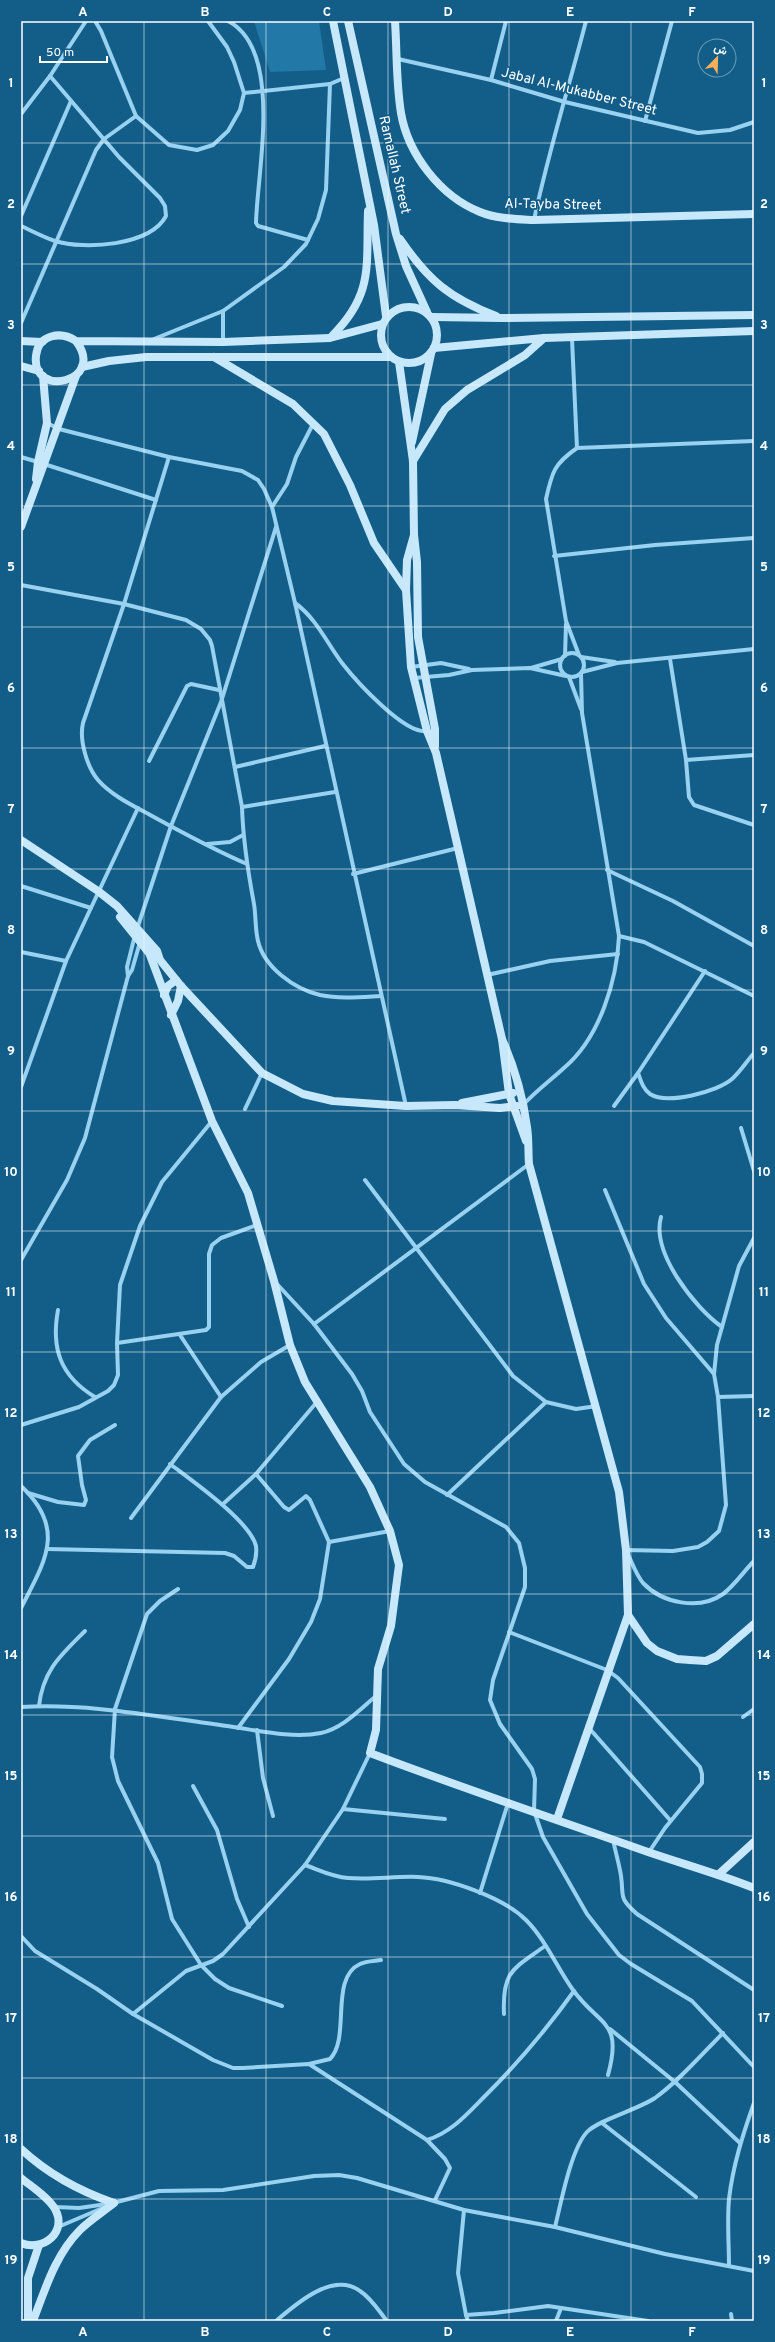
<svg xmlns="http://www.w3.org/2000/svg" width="775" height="2342" font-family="Overpass,Vazirmatn,sans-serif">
	<rect width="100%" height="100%" fill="#135e89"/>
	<polygon fill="#2278a7" points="254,21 319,21 326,70 270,72"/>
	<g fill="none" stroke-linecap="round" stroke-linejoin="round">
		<g stroke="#99d1f0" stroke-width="4">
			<polyline points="95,21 101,31 136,116 169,145 197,150 213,145 228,131 240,110 244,93 234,62 227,47 208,21"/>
			<path d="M228 21C284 50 257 172 256 223L258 226 308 240"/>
			<polyline points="398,59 491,80 565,102 698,133 730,130 754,122"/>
			<polyline points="491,80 506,21"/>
			<polyline points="244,93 330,84 344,78"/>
			<polyline points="21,114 50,76 86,21"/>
			<polyline points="645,121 672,21"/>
			<polyline points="21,216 71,101"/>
			<path d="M534 220C548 153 569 87 586 21"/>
			<path d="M21 226C32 231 43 237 55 241 84 250 150 246 166 216L165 206 160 198 119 157 50 76"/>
			<polyline points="21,323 96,150 104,139 136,116"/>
			<polyline points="154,339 223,311 284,267 306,244 318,219 326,190 330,84"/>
			<polyline points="572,339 577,448"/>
			<polyline points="223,342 223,311"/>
			<polyline points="47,423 59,429 169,457 242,471 258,480 264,489 272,507 295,603 406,1106"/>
			<polyline points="21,457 38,462"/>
			<path d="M169 457 124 604 83 723C79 740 87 767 98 780 112 796 134 806 152 816 183 833 214 850 247 864"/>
			<polyline points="44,464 156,500"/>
			<polyline points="272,507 287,484 296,457 313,424"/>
			<polyline points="554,556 655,545 754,538"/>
			<path d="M21 585 124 604 186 620 201 629 210 640 212 646 242 807C243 840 248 872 254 904 256 916 255 929 258 941 264 967 294 989 320 995 340 999 361 997 381 996"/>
			<path d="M295 603C316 618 327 643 342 663 356 681 405 735 427 731"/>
			<circle cx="572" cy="665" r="12"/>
			<path d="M579 655 566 621 546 499C552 472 554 464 577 448L754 441"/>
			<polyline points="565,656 566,624"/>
			<polyline points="581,657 615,662"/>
			<polyline points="670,659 686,760 689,797 694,805 754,825"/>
			<polyline points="411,667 441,663 469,669"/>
			<polyline points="531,668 562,659"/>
			<polyline points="582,672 617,663 754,649"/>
			<polyline points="569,677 581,709"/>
			<polyline points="414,678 449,675 472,670 530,668 566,676"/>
			<polyline points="686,760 754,755"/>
			<polyline points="149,761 187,686 191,684 219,690"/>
			<polyline points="235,767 325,746"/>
			<polyline points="242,807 335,792"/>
			<polyline points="207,844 230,842 243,835"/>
			<polyline points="607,870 673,901 754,946"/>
			<polyline points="353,874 458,848"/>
			<polyline points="21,886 91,908"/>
			<polyline points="137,929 171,826 221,702 276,527"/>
			<polyline points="619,936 644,942 754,996"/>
			<polyline points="21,952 66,961"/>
			<polyline points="487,975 550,961 618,954"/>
			<polyline points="128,976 127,967 135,935"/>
			<polyline points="638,1073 705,971"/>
			<polyline points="21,1087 66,961 138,808"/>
			<path d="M524 1104C537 1090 551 1080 565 1067 600 1037 617 980 619 936L582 713 581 674"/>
			<path d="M614 1106 638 1073C641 1081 643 1089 650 1094 667 1105 717 1092 732 1079 740 1072 747 1061 754 1053"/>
			<polyline points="245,1109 262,1073"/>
			<polyline points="741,1128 754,1171"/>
			<polyline points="365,1180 513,1376 546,1402 576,1409 597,1406"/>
			<polyline points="605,1190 644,1284 666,1318 714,1374"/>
			<path d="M661 1217C651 1252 694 1307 722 1327"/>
			<path d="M754 1238 739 1266 717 1345 714 1374 718 1397 726 1505 719 1531 707 1542 698 1547 673 1551 626 1550C631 1560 636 1575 643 1583 662 1603 699 1611 723 1594 734 1586 744 1571 754 1561"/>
			<polyline points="21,1260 67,1180 85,1138 128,976 132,970 140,942"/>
			<polyline points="277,1284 314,1324 352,1374 362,1391 370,1412 404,1464 425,1482 506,1527 519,1543 525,1568 525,1587 493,1680 490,1700 500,1724 532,1769 535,1779 534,1811 543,1837 587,1914 619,1955 631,1964 692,2001 754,2067"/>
			<path d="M58 1310C51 1348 60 1376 95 1397"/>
			<polyline points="314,1324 529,1164"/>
			<polyline points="180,1335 221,1397"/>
			<polyline points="117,1343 206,1330 209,1327 209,1254 212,1245 221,1238 257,1225"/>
			<polyline points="718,1397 754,1396"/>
			<polyline points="21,1425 79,1407 108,1391 114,1385 118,1375 117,1343 120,1285 140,1226 162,1182 212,1121"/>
			<path d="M21 1486C67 1529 45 1561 21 1608"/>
			<polyline points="28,1493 58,1502 84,1505 86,1500 82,1485 78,1456 90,1440 115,1425"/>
			<polyline points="447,1495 546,1402"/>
			<polyline points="223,1504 256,1474 316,1403"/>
			<polyline points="131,1518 221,1397 261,1362 290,1345"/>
			<polyline points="329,1542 390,1531"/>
			<path d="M47 1549 225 1553 234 1556 247 1567H253C256 1559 257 1554 256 1546 250 1521 191 1480 170 1464"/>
			<polyline points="178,1589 160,1601 147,1614 115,1709 112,1757 118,1781 158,1863 172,1919 201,1965 215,1979 229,1988 282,2006"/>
			<polyline points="509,1632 607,1670 618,1678 700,1767 702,1774 702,1783 665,1828 649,1852"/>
			<path d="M39 1706C43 1670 61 1655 85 1631"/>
			<path d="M21 1707C90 1703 158 1717 227 1726 256 1730 292 1739 321 1733 343 1728 359 1710 376 1696"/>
			<polyline points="743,1717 754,1709"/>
			<polyline points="238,1728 289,1659 311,1622 320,1599 329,1542 310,1500 306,1496 289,1510 284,1507 256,1474"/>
			<polyline points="589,1728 670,1820"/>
			<polyline points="257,1730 263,1778 273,1816"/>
			<polyline points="193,1786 217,1830 237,1899 249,1927"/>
			<polyline points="343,1809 445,1819"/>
			<path d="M613 1839C615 1851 619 1863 621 1876 624 1897 618 1897 637 1914L754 1990"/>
			<path d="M305 1865C319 1870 333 1877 348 1878 372 1880 395 1876 418 1877 449 1878 504 1898 526 1920 546 1940 557 1968 573 1990 600 2027 623 2020 608 2075"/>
			<polyline points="480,1893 508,1803"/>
			<path d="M21 1936 35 1951 97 1989 133 2014 213 2060 233 2068H243L309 2064 427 2140C452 2132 467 2114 485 2096 518 2063 547 2029 574 1991"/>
			<polyline points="133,2014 186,1971 213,1961 223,1954 305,1865 343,1809 370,1753"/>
			<path d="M504 2014C502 1971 513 1969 545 1946"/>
			<polyline points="610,2029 675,2082 740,2143"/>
			<path d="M309 2064 330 2059C351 2038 329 1978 360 1964 366 1961 375 1961 381 1960"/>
			<polyline points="602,2123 696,2197"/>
			<polyline points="427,2140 445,2159 450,2168 435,2200"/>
			<polyline points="113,2203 159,2191 223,2190 314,2176 339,2175 357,2178 464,2210 555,2227 665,2254 754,2271"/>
			<polyline points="55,2207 79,2208 107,2204"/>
			<polyline points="464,2210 458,2273 466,2315 494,2313 548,2306 648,2321"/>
			<polyline points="58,2227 105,2207"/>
			<path d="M555 2227C561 2203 571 2149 587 2132 598 2120 637 2110 655 2098 680 2080 701 2055 723 2033"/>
			<path d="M729 2266C729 2244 727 2221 729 2199 733 2165 743 2134 754 2103"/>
			<polyline points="731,2314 732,2321"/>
			<polyline points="466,2315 468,2321"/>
			<path d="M276 2321C296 2304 333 2271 360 2291 371 2298 379 2311 387 2321"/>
			<polyline points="556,2321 561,2308"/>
		</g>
		<g stroke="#c7e8fb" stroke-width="8">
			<polyline points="333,21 374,225 386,316"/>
			<polyline points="348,21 396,234 406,266 427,312"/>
			<path d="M395 21C397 51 396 83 401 113 408 154 440 196 480 212 497 219 516 219 534 220L754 214"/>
			<path d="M400 239C428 280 449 298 496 316"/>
			<circle cx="409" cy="335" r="28"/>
			<polyline points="432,317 502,318 754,315"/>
			<path d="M332 336C374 294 366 266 368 211"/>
			<polyline points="21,341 42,342"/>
			<path d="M76 341C107 382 31 399 36 356 38 334 61 331 76 341L223 342 330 338 382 324"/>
			<polyline points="434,348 544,338 754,331"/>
			<polyline points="214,357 293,404 324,434 350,485 374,543 406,590"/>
			<polyline points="399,362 413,461 414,535 417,562 418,637 435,729 435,746"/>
			<polyline points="21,366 39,371"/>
			<polyline points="82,367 109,361 146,357 390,357"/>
			<polyline points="412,442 431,354"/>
			<polyline points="413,461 445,409 467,390 525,355 544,338"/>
			<polyline points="36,479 38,462 47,423 43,376"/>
			<polyline points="21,527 76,376"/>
			<polyline points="414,535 407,560 406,590 411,667 427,731 436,753 458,848 502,1039 509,1094 526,1141"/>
			<polyline points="21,840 98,891 117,906 157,951 160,960 181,986 262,1073 303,1094 333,1101 406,1106 455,1105 500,1108 517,1106"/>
			<polyline points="120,917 153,958"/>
			<path d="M150 955 212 1121 248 1193 274 1281 290 1345 305 1382 370 1487 390 1531 399 1565 391 1626 378 1669 376 1730 370 1753C462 1788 555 1819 648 1852 683 1864 719 1874 754 1888"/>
			<polyline points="164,995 168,986 176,980"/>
			<polyline points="171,1015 178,1001 181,986"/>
			<path d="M502 1039C514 1066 523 1097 527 1127 529 1139 528 1152 529 1164L619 1492 626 1550 628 1615 647 1643 657 1651 677 1659 690 1660 706 1661 717 1656 754 1624"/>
			<polyline points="462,1103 513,1093"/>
			<polyline points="557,1819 628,1615"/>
			<polyline points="719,1874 754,1842"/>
			<path d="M21 2149C48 2174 79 2191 114 2203"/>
			<path d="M21 2178C32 2187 48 2197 55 2209 68 2232 43 2252 21 2243"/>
			<polyline points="28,2321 28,2278 39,2245"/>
			<path d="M33 2321C45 2290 55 2255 80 2230 90 2220 103 2212 114 2203"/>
		</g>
	</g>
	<path fill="none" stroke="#fff" stroke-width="1" stroke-opacity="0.55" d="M144 21V2321M266 21V2321M388 21V2321M509 21V2321M631 21V2321M21 143H754M21 264H754M21 385H754M21 506H754M21 627H754M21 748H754M21 869H754M21 990H754M21 1111H754M21 1231H754M21 1352H754M21 1473H754M21 1594H754M21 1715H754M21 1836H754M21 1957H754M21 2078H754M21 2199H754"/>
	<g text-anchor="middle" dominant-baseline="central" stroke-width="3.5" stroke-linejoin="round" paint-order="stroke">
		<g font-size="14" fill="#fff" stroke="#135e89">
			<text transform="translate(579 92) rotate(14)">Jabal Al-Mukabber Street</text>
			<text transform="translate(394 165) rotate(77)">Ramallah Street</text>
			<text transform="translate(553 205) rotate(1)">Al-Tayba Street</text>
		</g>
	</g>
	<rect width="775" height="2342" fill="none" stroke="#135e89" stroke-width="44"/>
	<g transform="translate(717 58) rotate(23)"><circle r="19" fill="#135e89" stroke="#719eb8"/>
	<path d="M0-3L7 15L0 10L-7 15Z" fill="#ffaf58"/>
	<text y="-6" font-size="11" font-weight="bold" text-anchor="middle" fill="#ffffff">ش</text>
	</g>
	<path d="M40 56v6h67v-6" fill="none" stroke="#ffffff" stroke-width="2"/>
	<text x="46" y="56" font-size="12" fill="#ffffff" stroke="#135e89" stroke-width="3" paint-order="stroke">50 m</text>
	<rect x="22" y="22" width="731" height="2298" fill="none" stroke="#fff" stroke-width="1.5"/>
	<g font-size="13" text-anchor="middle" font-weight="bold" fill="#fff">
		<text x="83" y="16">A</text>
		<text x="205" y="16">B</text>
		<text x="327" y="16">C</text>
		<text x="448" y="16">D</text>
		<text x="570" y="16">E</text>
		<text x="692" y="16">F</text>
		<text x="11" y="87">1</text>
		<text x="764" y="87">1</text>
		<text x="11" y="208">2</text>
		<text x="764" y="208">2</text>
		<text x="11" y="329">3</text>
		<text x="764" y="329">3</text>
		<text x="11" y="450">4</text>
		<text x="764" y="450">4</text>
		<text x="11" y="571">5</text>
		<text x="764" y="571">5</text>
		<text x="11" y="692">6</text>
		<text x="764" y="692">6</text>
		<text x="11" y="813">7</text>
		<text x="764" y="813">7</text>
		<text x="11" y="934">8</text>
		<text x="764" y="934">8</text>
		<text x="11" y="1055">9</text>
		<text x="764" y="1055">9</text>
		<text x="11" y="1176">10</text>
		<text x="764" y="1176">10</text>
		<text x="11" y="1296">11</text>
		<text x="764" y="1296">11</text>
		<text x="11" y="1417">12</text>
		<text x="764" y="1417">12</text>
		<text x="11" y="1538">13</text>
		<text x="764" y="1538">13</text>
		<text x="11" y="1659">14</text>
		<text x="764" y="1659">14</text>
		<text x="11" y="1780">15</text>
		<text x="764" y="1780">15</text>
		<text x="11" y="1901">16</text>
		<text x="764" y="1901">16</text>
		<text x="11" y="2022">17</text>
		<text x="764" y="2022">17</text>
		<text x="11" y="2143">18</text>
		<text x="764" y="2143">18</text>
		<text x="11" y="2264">19</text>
		<text x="764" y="2264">19</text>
		<text x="83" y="2336">A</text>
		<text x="205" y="2336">B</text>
		<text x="327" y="2336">C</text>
		<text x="448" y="2336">D</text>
		<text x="570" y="2336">E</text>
		<text x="692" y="2336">F</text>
	</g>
</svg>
